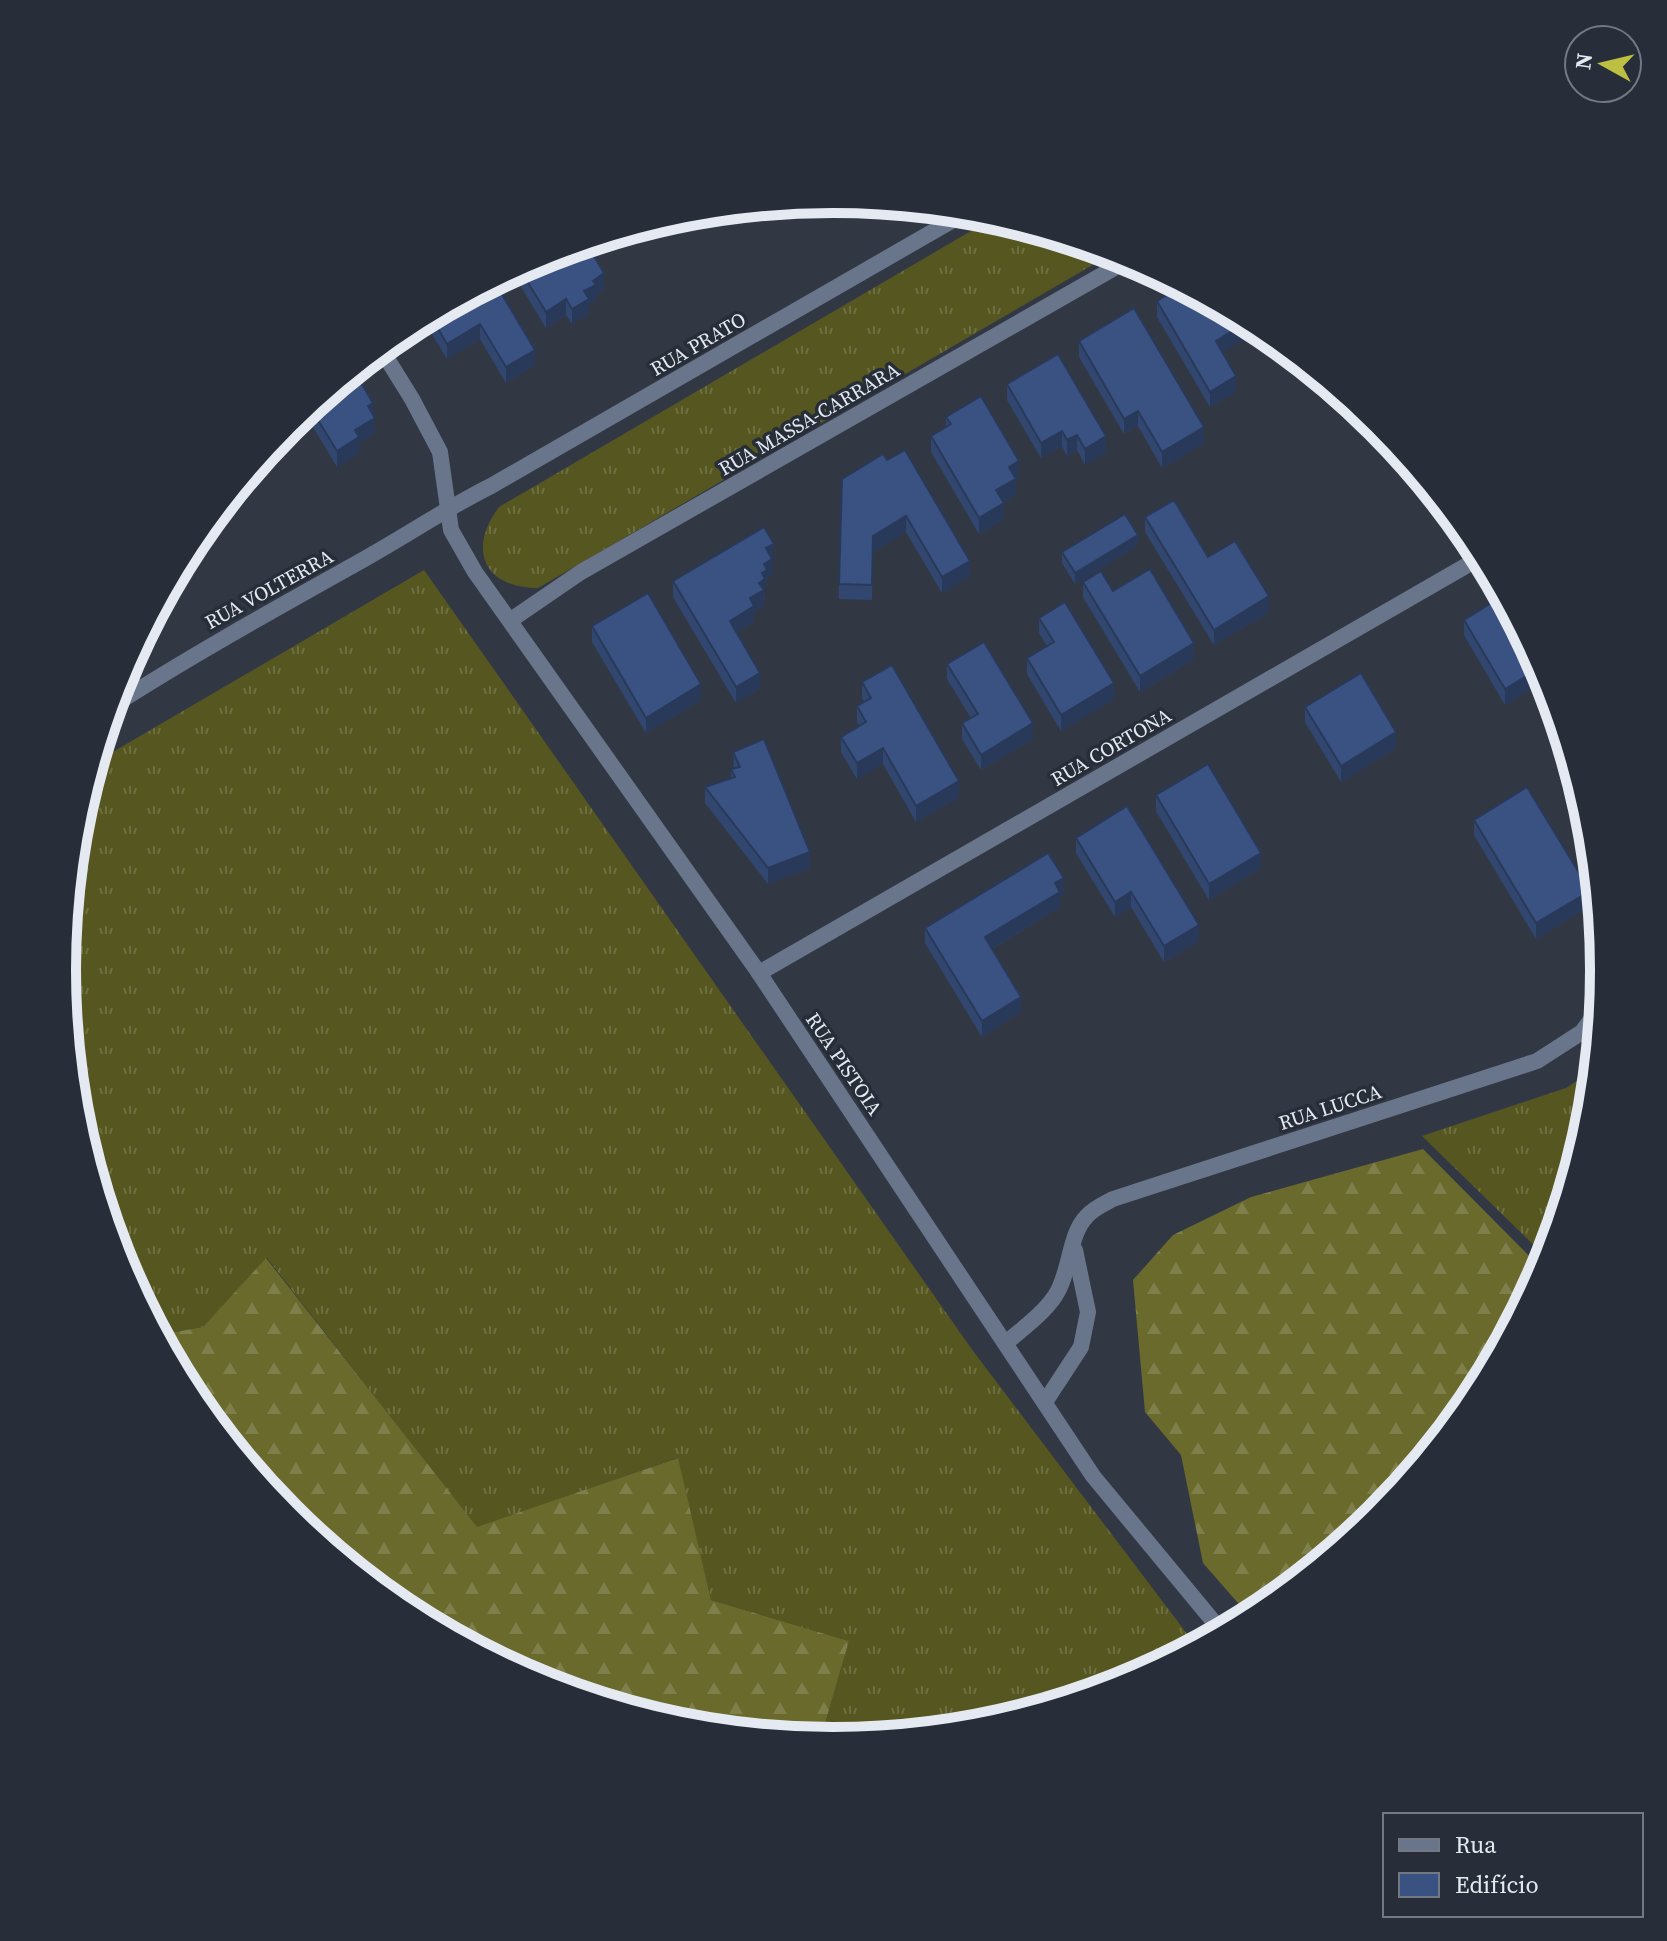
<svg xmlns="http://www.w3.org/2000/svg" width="1667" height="1941" font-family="'Source Serif 4',serif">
	<defs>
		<pattern id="grass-tufts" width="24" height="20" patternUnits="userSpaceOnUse" patternTransform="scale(2)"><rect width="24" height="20" fill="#565720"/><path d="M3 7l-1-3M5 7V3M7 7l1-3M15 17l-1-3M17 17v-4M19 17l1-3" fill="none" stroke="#6e6f41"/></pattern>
		<pattern id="forest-firs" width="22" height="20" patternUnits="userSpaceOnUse" patternTransform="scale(2)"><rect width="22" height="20" fill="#696a2c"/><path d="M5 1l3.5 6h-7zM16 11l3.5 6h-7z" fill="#7e7f4b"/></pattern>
	</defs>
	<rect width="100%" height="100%" fill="#313844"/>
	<g fill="url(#grass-tufts)">
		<path d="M995 217 1113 253 538 588C484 588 467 549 499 507Z"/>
		<polygon points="424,570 973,1351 1197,1647 1128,1683 984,1727 833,1742 820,1741 849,1641 711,1600 677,1458 477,1528 267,1258 203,1327 158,1335 121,1265 88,1157 87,1144 74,1097 62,970 77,820 94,763"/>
		<polygon points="1595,1069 1590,1121 1548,1259 1422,1136 1566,1088"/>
	</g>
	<g fill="url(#forest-firs)">
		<polygon points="1423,1149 1544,1271 1475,1399 1379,1516 1262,1612 1251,1618 1203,1563 1181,1455 1145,1412 1133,1280 1173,1235 1251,1197"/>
		<polygon points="266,1258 477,1527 678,1458 711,1600 849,1641 820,1741 683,1727 538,1683 405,1612 288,1516 192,1399 158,1335 203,1327"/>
	</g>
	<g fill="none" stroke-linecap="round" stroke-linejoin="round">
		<g stroke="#69758b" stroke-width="16">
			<polyline points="381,349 412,399 440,452 451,530 475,572 759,973 1093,1476 1223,1633"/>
			<polyline points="511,620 581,572 1130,259"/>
			<path d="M111 707C192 655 275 609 359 562 404 537 445 509 491 486L967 212"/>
			<polyline points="759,973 1483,556"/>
			<path d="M1006 1343C1023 1328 1043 1314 1055 1296 1071 1272 1068 1235 1087 1216 1094 1208 1104 1204 1113 1199L1537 1061 1582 1032 1601 1006"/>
			<polyline points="1045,1402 1081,1347 1088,1312 1075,1250"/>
		</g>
	</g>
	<g fill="#32476f">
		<polygon points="625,231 591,252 604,289 596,294 596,300 589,304 589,314 572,324 566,315 546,328 512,272 539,258"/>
		<polygon points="494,281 535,365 506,383 480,339 447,359 423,319"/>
		<polygon points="1157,301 1242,340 1222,353 1236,392 1210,407 1157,317"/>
		<polygon points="1079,341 1204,443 1162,468 1138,426 1124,434 1079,357"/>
		<polygon points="354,371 373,415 375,433 359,443 359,453 337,467 304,412"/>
		<polygon points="1007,384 1106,452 1085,465 1077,450 1067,456 1062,446 1041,458 1007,400"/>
		<polygon points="946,417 1019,476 1016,478 1016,495 1003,502 1004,519 979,534 931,452 931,436 946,426"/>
		<polygon points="883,454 970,576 942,593 906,532 873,552 872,600 839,599 839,584"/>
		<polygon points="1145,517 1208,557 1269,612 1214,645 1145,532"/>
		<polygon points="1138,545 1075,584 1062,563 1062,552"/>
		<polygon points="774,559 772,560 772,575 767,578 767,585 765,587 764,606 754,612 754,622 737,632 760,688 736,703 673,597 673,581"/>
		<polygon points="1083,582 1194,659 1140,692 1083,597"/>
		<polygon points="1039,618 1114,699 1061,731 1027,674 1027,658 1047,646 1039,633"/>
		<polygon points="1464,620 1546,676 1547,679 1505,705 1464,635"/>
		<polygon points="592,626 701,700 646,733 592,642"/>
		<polygon points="947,664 1033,739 981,770 962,739 962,723 971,718 947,679"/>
		<polygon points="862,682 959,797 916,822 883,764 857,779 841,752 841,737 860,726 857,722 857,706 864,702 862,698"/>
		<polygon points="1305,707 1396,748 1341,782 1305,722"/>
		<polygon points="733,752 810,868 768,884 705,803 705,787 731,779 731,769 734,768"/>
		<polygon points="1581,789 1590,820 1594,858 1590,857 1590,846 1578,839 1578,826 1571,822 1571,807"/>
		<polygon points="1156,795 1261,868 1209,900 1156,811"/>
		<polygon points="1474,820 1590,906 1536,939 1474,835"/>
		<polygon points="1076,838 1199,941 1164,962 1131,907 1115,917 1076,853"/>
		<polygon points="1064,894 1060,896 1060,907 992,949 1021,1012 982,1037 925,943 925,928"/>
	</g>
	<g fill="#29395a">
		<polygon points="625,231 584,256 584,244"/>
		<polygon points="604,273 604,289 596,294 596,300 589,304 589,314 572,324 572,309 593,281"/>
		<polygon points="566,299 566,315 546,328 546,312"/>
		<polygon points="480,324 480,339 447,359 447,344"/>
		<polygon points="1242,325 1242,340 1216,357 1216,341"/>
		<polygon points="535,350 535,365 506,383 506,367"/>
		<polygon points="1236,376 1236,392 1210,407 1210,392"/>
		<polygon points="373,403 375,433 359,443 359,453 337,467 337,451 355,430 368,406"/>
		<polygon points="1138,411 1138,426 1124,434 1124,419"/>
		<polygon points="1204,427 1204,443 1162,468 1162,452"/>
		<polygon points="1062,431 1062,446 1041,458 1041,443"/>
		<polygon points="1077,435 1077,450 1067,456 1067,440"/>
		<polygon points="1106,436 1106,452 1085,465 1085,449"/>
		<polygon points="1019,461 1019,476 1009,483 1009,467"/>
		<polygon points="1016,479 1016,495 996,506 996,490"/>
		<polygon points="1004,503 1004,519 979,534 979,518"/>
		<polygon points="906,516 906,532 873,552 872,600 873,536"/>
		<polygon points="1138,535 1138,545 1075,584 1075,573"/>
		<polygon points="774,544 772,575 767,578 767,585 765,587 765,595 764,596 764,606 754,612 754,622 730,636 730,621 750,598 759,583 766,548"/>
		<polygon points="970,561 970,576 942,593 942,577"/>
		<polygon points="1269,596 1269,612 1214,645 1214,630"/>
		<polygon points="1194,643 1194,659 1140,692 1140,676"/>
		<polygon points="1542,667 1547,679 1505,705 1505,689"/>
		<polygon points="760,673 760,688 736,703 736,687"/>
		<polygon points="1114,683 1114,699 1061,731 1061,715"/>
		<polygon points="701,684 701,700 646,733 646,718"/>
		<polygon points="1033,723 1033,739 981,770 981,755"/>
		<polygon points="1396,732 1396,748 1341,782 1341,766"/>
		<polygon points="883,748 883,764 857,779 857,763"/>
		<polygon points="959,781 959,797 916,822 916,806"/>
		<polygon points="810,852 810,868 768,884 768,868"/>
		<polygon points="1261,853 1261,868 1209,900 1209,884"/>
		<polygon points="1064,878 1064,894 1060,896 1060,907 985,953 985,937 1055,883"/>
		<polygon points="1590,891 1590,906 1536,939 1536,923"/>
		<polygon points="1131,892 1131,907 1115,917 1115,902"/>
		<polygon points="1199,925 1199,941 1164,962 1164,946"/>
		<polygon points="1021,997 1021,1012 982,1037 982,1021"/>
	</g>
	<g fill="#3a5281" stroke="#29395a" stroke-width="2">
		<polygon points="586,243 604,273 593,281 596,285 584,291 589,299 572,309 566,299 546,312 519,268 539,258"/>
		<polygon points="494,281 535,350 506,367 480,324 447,344 430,315"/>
		<polygon points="1182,286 1237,315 1242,325 1216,341 1236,376 1210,392 1157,301"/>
		<polygon points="1134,308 1204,427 1162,452 1138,411 1124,419 1079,341"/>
		<polygon points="1058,354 1106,436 1085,449 1077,435 1067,440 1062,431 1041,443 1007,384"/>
		<polygon points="354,371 373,403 368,406 375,418 355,430 359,437 337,451 310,407"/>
		<polygon points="981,396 1019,461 1009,467 1016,479 996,490 1004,503 979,518 931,436 951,424 946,417"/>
		<polygon points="905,450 970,561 942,577 906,516 873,536 872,585 839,584 842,479 883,454 887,460"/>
		<polygon points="1174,500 1208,557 1235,541 1269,596 1214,630 1145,517"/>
		<polygon points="1125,514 1138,535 1075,573 1062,552"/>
		<polygon points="764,527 774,544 766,548 772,559 764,564 767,570 762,573 765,579 759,583 764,590 750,598 754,606 730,621 760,673 736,687 673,581"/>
		<polygon points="1150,569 1194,643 1140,676 1083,582 1101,571 1113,591"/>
		<polygon points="648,593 701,684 646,718 592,626"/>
		<polygon points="1504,595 1542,667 1505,689 1464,620"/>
		<polygon points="1065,602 1114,683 1061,715 1027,658 1054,642 1039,618"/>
		<polygon points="984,642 1033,723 981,755 962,723 978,714 947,664"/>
		<polygon points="892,665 959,781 916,806 883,748 857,763 841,737 866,722 857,706 871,698 862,682"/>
		<polygon points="1361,673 1396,732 1341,766 1305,707"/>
		<polygon points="764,739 810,852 768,868 705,787 735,777 731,769 740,767 733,752"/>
		<polygon points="1208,764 1261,853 1209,884 1156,795"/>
		<polygon points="1527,787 1590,891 1536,923 1474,820"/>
		<polygon points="1581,789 1590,820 1591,830 1578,823 1583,813 1571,807"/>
		<polygon points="1127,806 1199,925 1164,946 1131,892 1115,902 1076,838"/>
		<polygon points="1048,853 1064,878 1055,883 1060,892 985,937 1021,997 982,1021 925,928"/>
	</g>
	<g text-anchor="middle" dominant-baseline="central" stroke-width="7" stroke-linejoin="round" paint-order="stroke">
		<g font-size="20" fill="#e5eaf2" stroke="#272e39">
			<text transform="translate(698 344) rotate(-30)">RUA PRATO</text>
			<text transform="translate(809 419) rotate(-30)">RUA MASSA-CARRARA</text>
			<text transform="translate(269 589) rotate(-29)">RUA VOLTERRA</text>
			<text transform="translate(1111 747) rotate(-30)">RUA CORTONA</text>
			<text transform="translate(844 1064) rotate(56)">RUA PISTOIA</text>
			<text transform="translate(1330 1107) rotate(-18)">RUA LUCCA</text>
		</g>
	</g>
	<path d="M0 0H1667V1941H0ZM76 970a757 757 0 1 1 1514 0a757 757 0 1 1-1514 0Z" fill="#272e39" fill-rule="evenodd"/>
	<path fill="none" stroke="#e5eaf2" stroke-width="10" d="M76 970a757 757 0 1 1 1514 0a757 757 0 1 1-1514 0Z"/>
	<rect x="1383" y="1813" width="260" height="104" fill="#272e39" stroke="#737983" stroke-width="2"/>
	<rect x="1399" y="1839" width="40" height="12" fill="#69758b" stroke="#737983" stroke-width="2"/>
	<text x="1455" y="1853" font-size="24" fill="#e5eaf2">Rua</text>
	<rect x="1399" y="1873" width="40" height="24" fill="#3a5281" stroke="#737983" stroke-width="2"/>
	<text x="1455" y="1893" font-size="24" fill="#e5eaf2">Edifício</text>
	<g transform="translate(1603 64) rotate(278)"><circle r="38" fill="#272e39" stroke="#737983" stroke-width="2"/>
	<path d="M0-6L14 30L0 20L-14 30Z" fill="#bdbf42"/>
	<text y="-12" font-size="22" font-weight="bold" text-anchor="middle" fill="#e5eaf2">N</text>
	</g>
</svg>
